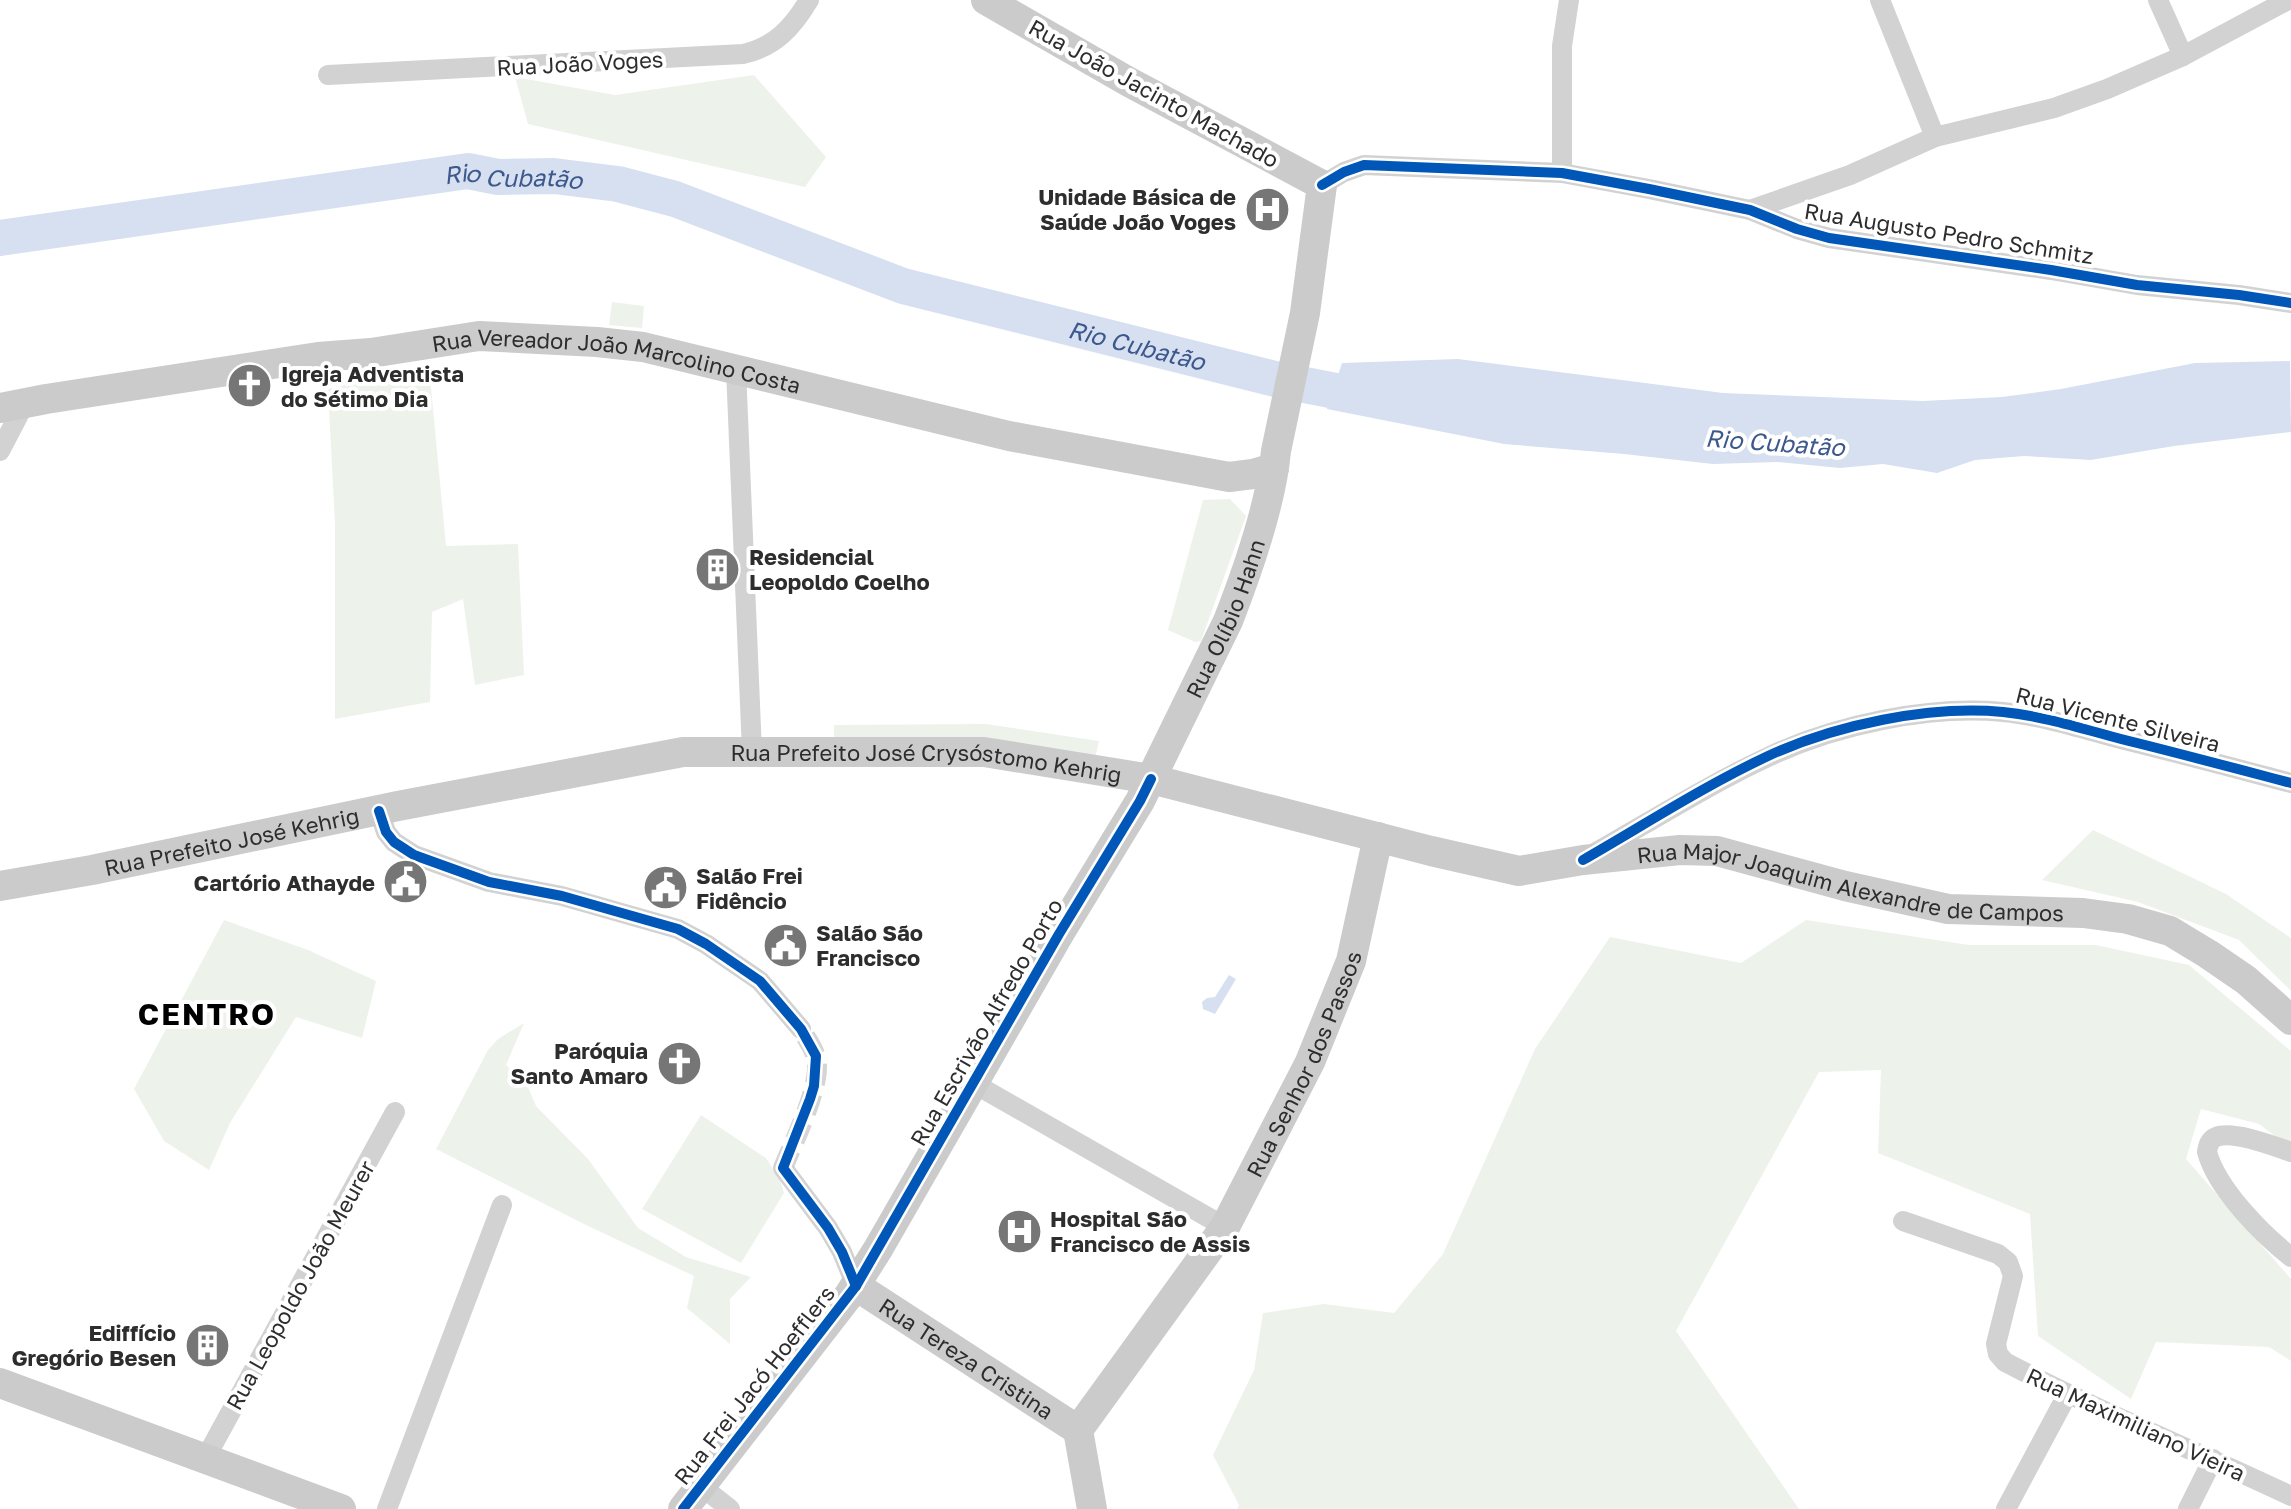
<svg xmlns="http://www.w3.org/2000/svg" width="2291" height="1509" font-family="'Golos Text',sans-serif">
	<rect width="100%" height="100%" fill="#fff"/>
	<g fill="#edf3eb">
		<polygon points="754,75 826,157 805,187 528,124 515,77 615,95"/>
		<polygon points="612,302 644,306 642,328 609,325"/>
		<polygon points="387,373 430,377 446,546 518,544 524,675 475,685 463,599 432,612 430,702 335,719 335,524 328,389"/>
		<polygon points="1230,499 1246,516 1201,641 1195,642 1168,630 1203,500"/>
		<polygon points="986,724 1099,741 1094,762 834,746 834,725"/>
		<polygon points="2093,830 2226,894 2291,938 2291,991 2239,940 2138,902 2042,880"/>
		<polygon points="224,920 308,950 376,981 362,1038 296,1017 230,1123 209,1170 164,1141 134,1089"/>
		<polygon points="1806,920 1969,945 2096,945 2189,965 2291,1051 2291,1148 2259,1124 2201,1109 2186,1159 2291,1279 2291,1361 2269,1347 2156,1342 2131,1399 2038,1336 2030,1214 1878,1153 1881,1070 1819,1072 1676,1331 1799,1509 1237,1509 1239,1505 1213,1455 1254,1370 1263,1313 1324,1304 1394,1313 1443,1254 1535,1049 1610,937 1741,963"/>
		<polygon points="524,1023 506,1065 528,1087 536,1106 588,1159 638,1228 686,1257 751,1277 730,1299 730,1344 687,1308 694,1276 586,1225 436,1149 488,1050 498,1039"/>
		<polygon points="701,1115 766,1158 780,1180 784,1193 741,1263 642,1209"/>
	</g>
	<g fill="#d7e0f0">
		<polygon points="1458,359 1723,393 1923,401 2002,397 2061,389 2195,363 2290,361 2291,432 2174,446 2091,460 2024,456 1975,460 1937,473 1883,464 1840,468 1777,462 1713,464 1624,454 1504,444 1327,409 1342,363"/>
		<polygon points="1229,975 1236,979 1215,1014 1203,1009 1202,1002 1207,998 1215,997"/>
	</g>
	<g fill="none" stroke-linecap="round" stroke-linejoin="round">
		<path stroke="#d7e0f0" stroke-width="36" id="s1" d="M0 238 468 171 498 177 554 176 618 184 675 199 903 286 1279 380 1382 400"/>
		<path stroke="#d5d5d5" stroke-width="20" stroke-dasharray="20 10" stroke-linecap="butt" d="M783 1168C793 1143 823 1083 816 1058 814 1048 806 1038 801 1029"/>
		<g stroke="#d2d2d2" stroke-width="20">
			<polyline points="1880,0 1935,137"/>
			<polyline points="2158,0 2183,56"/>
			<path d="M328 75 743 54C775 47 793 27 809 0"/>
			<polyline points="1562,173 1562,46 1569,0"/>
			<polyline points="1322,185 1344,172 1364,165 1562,173 1649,189 1750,210 1797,229 1829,238 2051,270 2137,285 2239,295 2291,303"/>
			<polyline points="1750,210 1850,175 1935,137 2054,108 2107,89 2183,56 2288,0"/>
			<polyline points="736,369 752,752"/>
			<polyline points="0,451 25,403"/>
			<polyline points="379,811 386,832 394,842 414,855 489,882 562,896 678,929 706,944 760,981 801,1029"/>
			<path d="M1593 854C1651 821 1708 785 1768 757 1835 725 1929 705 2003 712 2043 716 2083 729 2121 739 2178 753 2234 768 2291 783"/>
			<polyline points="973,1083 1225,1227"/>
			<path d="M2291 1152C2274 1146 2233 1130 2216 1137 2209 1140 2208 1146 2207 1152 2217 1189 2262 1234 2291 1257"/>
			<polyline points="783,1168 828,1228 842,1252 856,1286"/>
			<path d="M1903 1221 1998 1254 2008 1262 2013 1276 1996 1344 1998 1354 2005 1362C2098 1411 2196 1451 2291 1496"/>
			<polyline points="205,1459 395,1112"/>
			<polyline points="701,1486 730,1509"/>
			<polyline points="387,1509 502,1205"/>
			<polyline points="2006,1509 2067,1395"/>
			<polyline points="2188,1509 2213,1459"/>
		</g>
		<g stroke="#cbcbcb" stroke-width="30">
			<path id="s2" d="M0 408 46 399 318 357 371 353 479 336 597 342 643 347 1009 436 1229 477 1253 474 1274 468"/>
			<path id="s3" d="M0 886 92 870 398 806 683 752H984L1151 779 1431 851 1519 871 1583 860 1680 850 1717 851 1845 886 1948 909 2083 913 2128 919 2170 931 2208 954 2246 980 2291 1020"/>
			<path id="s4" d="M856 1286 1078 1430"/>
			<polyline points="0,1383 341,1509"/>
			<path id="s5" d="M1078 1430 1225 1227 1310 1062 1351 961 1378 837"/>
			<polyline points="1078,1430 1092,1509"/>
			<path id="s6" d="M683 1509 849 1295 878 1249 1059 934 1140 801 1228 621C1248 570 1271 505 1276 451L1305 313 1322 185 1129 82 986 0"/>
		</g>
		<defs>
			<g id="cycleway">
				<polyline points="1322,185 1344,172 1364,165 1562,173 1649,189 1750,210 1797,229 1829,238 2051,270 2137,285 2239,295 2291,303"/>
				<polyline points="379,811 386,832 394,842 414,855 489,882 562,896 678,929 706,944 760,981 801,1029 816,1056 814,1086 810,1099 783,1168 828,1228 842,1252 856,1286"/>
				<path d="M1583 860C1644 825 1704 786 1768 756 1835 725 1929 705 2003 712 2043 716 2083 729 2121 739 2178 753 2234 768 2291 783"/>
				<polyline points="683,1509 856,1286 1059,934 1140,801 1151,779"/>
			</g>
		</defs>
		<use href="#cycleway" stroke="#fff" stroke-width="15"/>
		<use href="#cycleway" stroke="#0057b8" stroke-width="10"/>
	</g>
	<defs>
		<symbol id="hospital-disc" viewBox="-11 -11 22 22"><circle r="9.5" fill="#767676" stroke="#fff"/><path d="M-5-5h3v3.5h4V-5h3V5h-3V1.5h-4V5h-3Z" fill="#fff"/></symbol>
		<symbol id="church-disc" viewBox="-11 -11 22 22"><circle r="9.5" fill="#767676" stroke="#fff"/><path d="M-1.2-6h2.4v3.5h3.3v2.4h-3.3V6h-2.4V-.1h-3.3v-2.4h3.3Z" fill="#fff"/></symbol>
		<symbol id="building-disc" viewBox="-11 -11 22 22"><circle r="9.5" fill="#767676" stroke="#fff"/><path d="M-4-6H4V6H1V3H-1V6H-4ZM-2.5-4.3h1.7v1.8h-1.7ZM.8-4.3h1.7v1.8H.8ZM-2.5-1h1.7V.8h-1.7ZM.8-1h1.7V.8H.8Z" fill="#fff"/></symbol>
		<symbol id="civic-disc" viewBox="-11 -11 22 22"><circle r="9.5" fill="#767676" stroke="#fff"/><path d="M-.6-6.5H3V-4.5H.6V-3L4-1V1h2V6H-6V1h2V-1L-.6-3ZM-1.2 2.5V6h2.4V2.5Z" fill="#fff"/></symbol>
	</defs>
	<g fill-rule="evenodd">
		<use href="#hospital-disc" x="1242" y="184" width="51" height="51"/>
		<use href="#church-disc" x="224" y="360" width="51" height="51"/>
		<use href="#building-disc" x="692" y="544" width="51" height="51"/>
		<use href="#civic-disc" x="380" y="856" width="51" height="51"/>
		<use href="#civic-disc" x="640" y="862" width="51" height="51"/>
		<use href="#civic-disc" x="760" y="920" width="51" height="51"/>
		<use href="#church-disc" x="654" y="1038" width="51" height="51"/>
		<use href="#hospital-disc" x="994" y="1206" width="51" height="51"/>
		<use href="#building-disc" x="182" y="1320" width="51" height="51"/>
	</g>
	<g text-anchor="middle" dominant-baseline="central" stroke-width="8" stroke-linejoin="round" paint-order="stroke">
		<g font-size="22" fill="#2d2d2d" stroke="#fff">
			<text transform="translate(580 63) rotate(-3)">Rua João Voges</text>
			<text transform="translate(1154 93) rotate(29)">Rua João Jacinto Machado</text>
			<text transform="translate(1949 233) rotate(9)">Rua Augusto Pedro Schmitz</text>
			<text stroke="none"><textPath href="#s2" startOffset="624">Rua Vereador João Marcolino Costa</textPath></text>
			<text stroke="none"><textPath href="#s6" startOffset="1046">Rua Olíbio Hahn</textPath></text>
			<text transform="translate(2118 719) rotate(14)">Rua Vicente Silveira</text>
			<text stroke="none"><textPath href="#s3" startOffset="940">Rua Prefeito José Crysóstomo Kehrig</textPath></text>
			<text stroke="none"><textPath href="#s3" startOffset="236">Rua Prefeito José Kehrig</textPath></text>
			<text stroke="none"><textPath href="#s3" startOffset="1882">Rua Major Joaquim Alexandre de Campos</textPath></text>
			<text transform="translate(986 1022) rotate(-60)">Rua Escrivão Alfredo Porto</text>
			<text stroke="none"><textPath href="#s5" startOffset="432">Rua Senhor dos Passos</textPath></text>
			<text transform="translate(300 1285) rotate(-61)">Rua Leopoldo João Meurer</text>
			<text stroke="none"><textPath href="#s4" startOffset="132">Rua Tereza Cristina</textPath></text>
			<text transform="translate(754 1385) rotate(-52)">Rua Frei Jacó Hoefflers</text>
			<text transform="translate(2136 1424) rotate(25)">Rua Maximiliano Vieira</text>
		</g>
		<g font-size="22" font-weight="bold" fill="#2d2d2d" stroke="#fff" text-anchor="start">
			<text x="1236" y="196" text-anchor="end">Unidade Básica de<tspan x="1236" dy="25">Saúde João Voges</tspan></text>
			<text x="281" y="373">Igreja Adventista<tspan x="281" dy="25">do Sétimo Dia</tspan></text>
			<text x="749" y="556">Residencial<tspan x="749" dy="25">Leopoldo Coelho</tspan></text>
			<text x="696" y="875">Salão Frei<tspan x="696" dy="25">Fidêncio</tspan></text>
			<text x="375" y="882" text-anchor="end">Cartório Athayde</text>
			<text x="816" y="932">Salão São<tspan x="816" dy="25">Francisco</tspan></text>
			<text x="648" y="1050" text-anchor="end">Paróquia<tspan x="648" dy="25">Santo Amaro</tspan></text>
			<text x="1050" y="1218">Hospital São<tspan x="1050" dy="25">Francisco de Assis</tspan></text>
			<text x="176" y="1332" text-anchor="end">Ediffício<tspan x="176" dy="25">Gregório Besen</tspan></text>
		</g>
		<g font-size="24" font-style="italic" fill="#3c588d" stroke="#fff">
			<text stroke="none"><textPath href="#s1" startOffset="518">Rio Cubatão</textPath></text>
			<text stroke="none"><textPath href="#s1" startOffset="1168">Rio Cubatão</textPath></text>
			<text transform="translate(1775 442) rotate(4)">Rio Cubatão</text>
		</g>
		<g font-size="30" font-weight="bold" letter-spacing="2" fill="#000" stroke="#fff">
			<text x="207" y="1014">CENTRO</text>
		</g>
	</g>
</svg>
